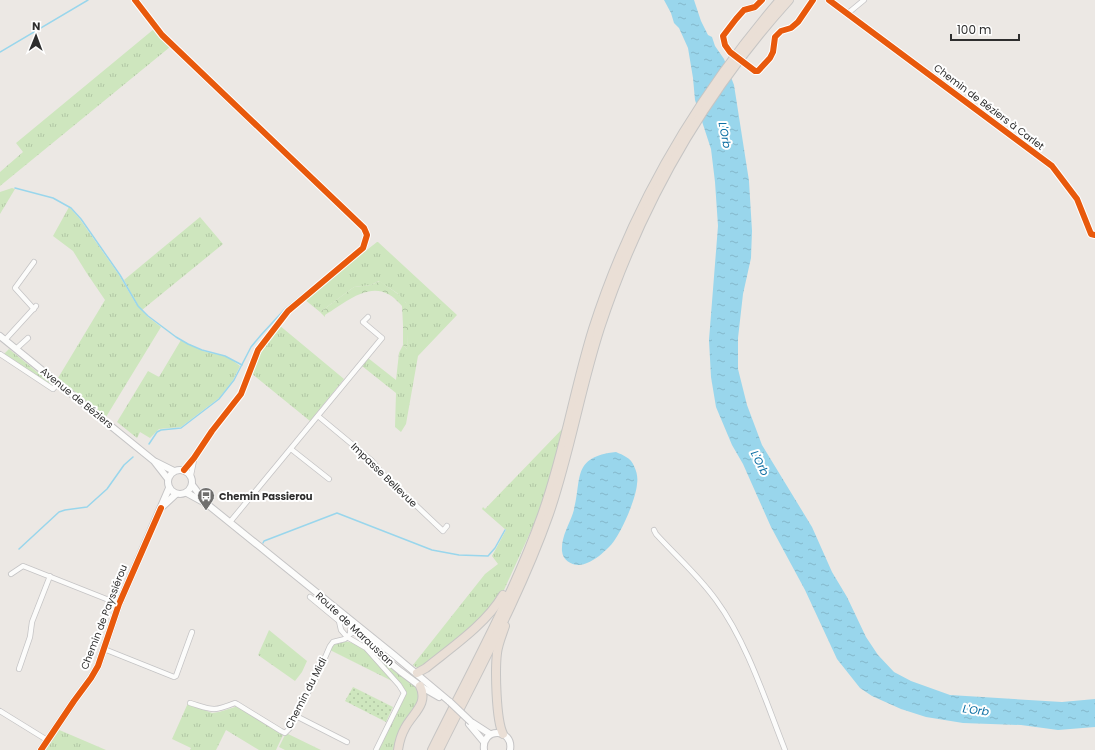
<svg xmlns="http://www.w3.org/2000/svg" width="1095" height="750" font-family="Poppins,sans-serif">
	<defs>
		<pattern id="grass-tufts" width="24" height="20" patternUnits="userSpaceOnUse"><rect width="24" height="20" fill="#cee6be"/><path d="M3 7l-1-3M5 7V3M7 7l1-3M15 17l-1-3M17 17v-4M19 17l1-3" fill="none" stroke="#b1c6a4"/></pattern>
		<pattern id="forest-crowns" width="20" height="18" patternUnits="userSpaceOnUse"><rect width="20" height="18" fill="#cee6be"/><path d="M2 6a3 3 0 1 1 6 0M12 15a3 3 0 1 1 6 0" fill="none" stroke="#b1c6a4"/></pattern>
		<pattern id="garden-dots" width="8" height="8" patternUnits="userSpaceOnUse"><rect width="8" height="8" fill="#cee6be"/><path d="M2 2h.1M6 6h.1" fill="none" stroke="#b1c6a4" stroke-width="1.8" stroke-linecap="round"/></pattern>
		<pattern id="water-ripples" width="26" height="14" patternUnits="userSpaceOnUse"><rect width="26" height="14" fill="#99d6ec"/><path d="M2 4q2-2 4 0t4 0M15 11q2-2 4 0t4 0" fill="none" stroke="#84b8cb"/></pattern>
	</defs>
	<rect width="100%" height="100%" fill="#ece8e4"/>
	<g fill="url(#grass-tufts)">
		<polygon points="154,29 170,47 0,186 0,172 23,152 16,143"/>
		<polygon points="12,188 15,189 0,214 0,192"/>
		<polygon points="69,207 79,218 119,275 136,304 148,317 161,327 106,417 58,378 105,300 86,272 73,251 53,236"/>
		<polygon points="200,217 223,244 142,310 138,306 124,280"/>
		<polygon points="377,242 378,242 457,315 418,356 406,424 401,432 395,427 396,393 362,366 368,358 396,380 399,353 403,345 407,349 408,322 406,303 397,293 379,281 371,285 354,287 320,312 304,299"/>
		<path d="M279 325 344 379 310 421 251 373C257 351 265 343 279 325Z"/>
		<polygon points="181,340 203,351 228,357 240,366 233,380 219,398 181,427 159,429 150,438 140,432 137,438 117,422 148,371 159,377"/>
		<polygon points="9,349 52,384 51,386 3,355"/>
		<polygon points="566,425 558,455 540,511 504,590 487,614 420,670 413,665 485,574 498,564 492,556 506,530 482,509 483,507 485,509"/>
		<polygon points="269,630 307,661 302,672 295,681 258,655"/>
		<path d="M345 641C367 645 381 668 396 683L330 650 333 645Z"/>
		<path d="M366 645 415 684C418 690 419 697 417 704L395 750H378L405 692Z"/>
		<polygon points="188,703 212,713 219,712 235,707 236,704 283,735 276,750 259,750 226,730 216,750 190,750 191,748 172,739"/>
		<polygon points="57,729 106,750 44,750"/>
		<polygon points="286,733 321,750 285,750 279,747"/>
	</g>
	<path fill="url(#forest-crowns)" d="M380 281C387 287 402 295 406 303 410 310 408 340 407 349L403 345V325L402 306C376 274 350 300 325 315V317L320 312 354 287 371 285Z"/>
	<polygon fill="url(#garden-dots)" points="353,687 393,707 386,722 345,701"/>
	<g fill="url(#water-ripples)">
		<polygon points="664,0 694,0 701,21 708,35 712,37 715,46 724,59 734,85 749,181 752,231 751,258 743,294 738,338 738,369 747,405 762,445 812,527 832,572 847,597 866,637 878,655 894,672 911,681 950,695 1062,702 1095,699 1095,727 1058,730 1021,725 963,723 926,717 901,709 872,696 860,688 837,659 805,590 771,527 743,464 732,445 716,407 711,377 709,340 718,226 715,182 711,149 695,100 693,78 688,48 679,28 674,23 671,13"/>
		<path d="M616 452C623 455 631 458 634 466 637 472 638 478 637 484 636 499 620 537 609 547 603 553 595 560 587 563 577 568 563 563 562 551 561 537 569 525 573 513 583 480 570 457 616 452Z"/>
	</g>
	<g fill="none" stroke-linecap="round" stroke-linejoin="round">
		<g stroke="#99d6ec" stroke-width="1.5">
			<polyline points="0,52 88,0"/>
			<polyline points="15,188 53,198 71,208 81,219 120,275 138,306 148,316 176,337 188,344 202,350 225,356 242,365"/>
			<polyline points="360,248 364,236"/>
			<polyline points="149,444 157,432 161,430 181,428 219,399 234,380 251,347 261,335 285,309 350,256"/>
			<polyline points="263,543 264,541 337,513 432,550 459,555 488,556 495,548 505,530"/>
			<polyline points="19,549 59,512 65,510 87,507 107,489 124,465 133,457"/>
		</g>
		<defs>
			<g id="street">
				<polyline points="135,0 162,35 364,228 367,235 363,248 288,311 258,350 241,394 212,431 194,458 184,470"/>
				<polyline points="864,0 847,14 1052,166 1077,199 1091,234 1095,235"/>
				<polyline points="34,262 15,288 34,309"/>
				<polyline points="5,340 36,306"/>
				<polyline points="16,349 28,338"/>
				<polyline points="0,354 53,389 58,383"/>
				<polyline points="318,416 371,460 383,474 443,531 447,526"/>
				<polyline points="291,449 329,479"/>
				<polyline points="191,475 194,460"/>
				<polyline points="230,522 382,338 363,322 368,317"/>
				<path d="M654 530 656 534C676 556 699 576 716 600 747 642 766 702 785 750"/>
				<polyline points="11,574 23,566 119,604"/>
				<polyline points="310,597 339,621 341,630 347,637 366,648 399,685 404,693 376,750"/>
				<polyline points="351,625 350,634 358,631"/>
				<polyline points="104,649 174,677 176,676 192,632"/>
				<polyline points="19,669 30,637 32,622 50,576"/>
				<path d="M190 703C213 710 212 712 235 703L237 704 281 731 285 733 289 729 296 716 320 669 330 646 333 642 345 639 350 634"/>
				<polyline points="0,711 47,740"/>
				<polyline points="296,716 347,742"/>
			</g>
			<g id="secondary">
				<polyline points="0,336 154,461 168,479"/>
				<polyline points="156,462 174,471"/>
				<circle cx="180" cy="482" r="12"/>
				<polyline points="193,486 205,502"/>
				<polyline points="187,493 207,504 394,655 450,702"/>
				<polyline points="162,507 176,494"/>
				<polyline points="351,624 376,651 400,671 420,686 439,697"/>
				<polyline points="473,723 490,734"/>
				<polyline points="469,724 484,742"/>
				<polyline points="41,750 74,701 91,678 98,666 119,604 169,488"/>
				<path d="M484 750C481 727 514 728 510 750"/>
			</g>
			<g id="highway">
				<path d="M417 673 426 668C452 647 486 624 503 595"/>
				<path d="M503 734C496 720 495 670 497 653 498 644 502 635 505 626"/>
				<path d="M398 750C399 743 401 735 405 728 412 714 429 704 420 686"/>
				<path d="M432 750C470 673 513 596 542 515 564 454 574 390 593 329 632 207 697 97 780 0"/>
				<path d="M439 750C477 673 520 596 549 514 570 453 580 390 600 328 640 207 703 95 789 0"/>
			</g>
		</defs>
		<use href="#street" stroke="#c5c4c5" stroke-width="6"/>
		<use href="#secondary" stroke="#c5c4c5" stroke-width="8"/>
		<use href="#highway" stroke="#c6c5c4" stroke-width="10"/>
		<use href="#street" stroke="#fcfcfb" stroke-width="4.5"/>
		<use href="#secondary" stroke="#fcfcfb" stroke-width="6"/>
		<use href="#highway" stroke="#eadfd6" stroke-width="8"/>
		<defs>
			<polyline id="secondary-bridge" points="450,702 471,722"/>
		</defs>
		<use href="#secondary-bridge" stroke="#c5c4c5" stroke-width="8" stroke-linecap="butt"/>
		<use href="#secondary-bridge" stroke="#fcfcfb" stroke-width="6"/>
		<defs>
			<g id="cycleway">
				<polyline points="135,0 162,35 364,228 367,235 363,248 288,311 258,350 241,394 212,431 194,458 184,470"/>
				<polyline points="762,0 755,7 744,10 736,19 723,36 725,45 730,52 755,71 758,71 770,58 773,52 775,37 781,31 791,28 798,22 813,0"/>
				<polyline points="829,0 1052,166 1077,199 1091,234 1095,235"/>
				<polyline points="41,750 74,701 91,678 98,666 119,604 161,508"/>
			</g>
		</defs>
		<use href="#cycleway" stroke="#fff" stroke-width="8"/>
		<use href="#cycleway" stroke="#e8590c" stroke-width="6"/>
	</g>
	<defs>
		<symbol id="bus-pin" viewBox="-11 -11 22 30"><path d="M0 17L-7.5 6A9.5 9.5 0 1 1 7.5 6Z" fill="#706f6e" stroke="#fff"/><path d="M-5-6H5V4H4V6H2V4H-2V6H-4V4H-5ZM-3.5-4V0h7V-4ZM-3.5 1.2v1.5H-2V1.2ZM2 1.2v1.5H3.5V1.2Z" fill="#fff"/></symbol>
	</defs>
	<g fill-rule="evenodd">
		<use href="#bus-pin" x="196" y="486" width="20" height="27"/>
	</g>
	<g text-anchor="middle" dominant-baseline="central" stroke-width="4" stroke-linejoin="round" paint-order="stroke">
		<g font-size="10" fill="#2e2e2e" stroke="#fff">
			<text transform="translate(989 107) rotate(37)">Chemin de Béziers à Carlet</text>
			<text transform="translate(77 398) rotate(39)">Avenue de Béziers</text>
			<text transform="translate(384 475) rotate(44)">Impasse Bellevue</text>
			<text transform="translate(104 617) rotate(-69)">Chemin de Payssiérou</text>
			<text transform="translate(355 629) rotate(43)">Route de Maraussan</text>
			<text transform="translate(306 693) rotate(-63)">Chemin du Midi</text>
		</g>
		<g font-size="10" font-weight="bold" fill="#2e2e2e" stroke="#fff" text-anchor="start">
			<text x="219" y="496">Chemin Passierou</text>
		</g>
		<g font-size="11" font-style="italic" fill="#0d6fa3" stroke="#fff">
			<text transform="translate(725 135) rotate(79)">L'Orb</text>
			<text transform="translate(760 463) rotate(63)">L'Orb</text>
			<text transform="translate(976 710) rotate(7)">L'Orb</text>
		</g>
	</g>
	<g transform="translate(36 36) rotate(1)" stroke="#ffffff" stroke-width="3" paint-order="stroke">
	<path d="M0-3L7 15L0 10L-7 15Z" fill="#2e2e2e"/>
	<text y="-6" font-size="11" font-weight="bold" text-anchor="middle" fill="#2e2e2e">N</text>
	</g>
	<path d="M951 34v6h68v-6" fill="none" stroke="#2e2e2e" stroke-width="2"/>
	<text x="957" y="34" font-size="12" fill="#2e2e2e" stroke="#ffffff" stroke-width="3" paint-order="stroke">100 m</text>
</svg>
